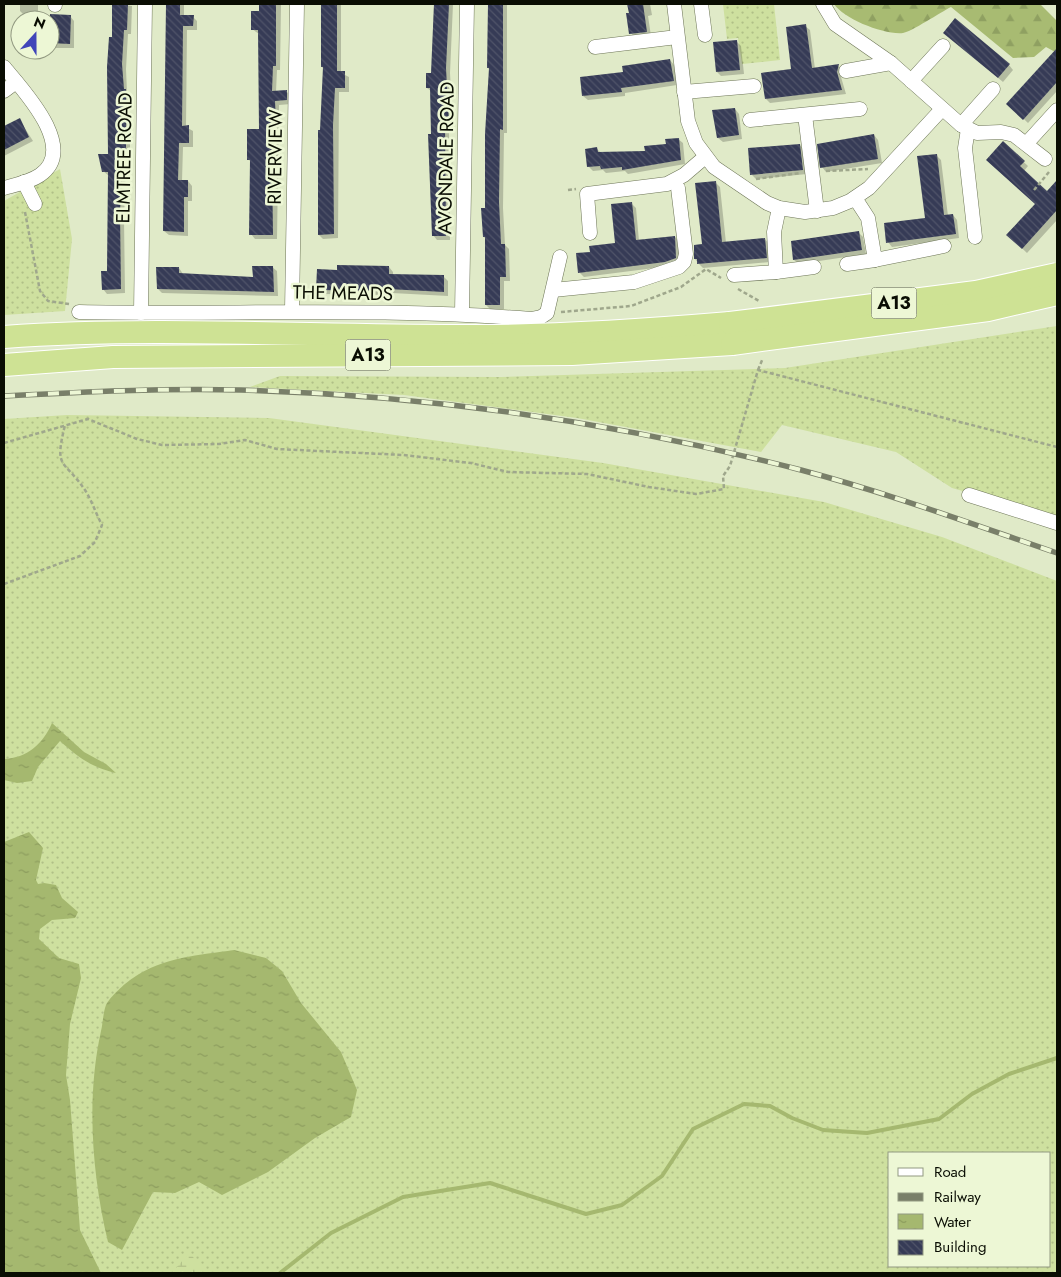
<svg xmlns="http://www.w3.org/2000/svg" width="1061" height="1277" font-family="Jost,sans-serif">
	<defs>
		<pattern id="grass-dots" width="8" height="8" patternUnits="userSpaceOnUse" patternTransform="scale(1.25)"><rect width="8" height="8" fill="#cee09f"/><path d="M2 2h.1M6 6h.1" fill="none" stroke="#b0bf87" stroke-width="1.8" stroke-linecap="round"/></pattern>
		<pattern id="forest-firs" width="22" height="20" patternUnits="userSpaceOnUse" patternTransform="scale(1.25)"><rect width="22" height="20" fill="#a8bb72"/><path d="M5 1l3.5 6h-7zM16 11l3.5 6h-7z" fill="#8fa061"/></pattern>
		<pattern id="wetland-marsh" width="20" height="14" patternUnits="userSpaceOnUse" patternTransform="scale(1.25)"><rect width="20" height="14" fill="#cee09f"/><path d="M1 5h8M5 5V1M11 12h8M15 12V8" fill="none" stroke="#b0bf87"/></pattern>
		<pattern id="water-ripples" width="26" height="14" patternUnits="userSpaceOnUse" patternTransform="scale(1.25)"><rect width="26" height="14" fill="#a5b86f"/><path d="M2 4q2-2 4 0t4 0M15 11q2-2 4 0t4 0" fill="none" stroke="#8d9d5e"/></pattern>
		<pattern id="building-back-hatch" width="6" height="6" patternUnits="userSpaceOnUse" patternTransform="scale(1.25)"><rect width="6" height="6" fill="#363b56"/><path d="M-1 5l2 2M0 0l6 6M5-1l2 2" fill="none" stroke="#505469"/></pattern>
	</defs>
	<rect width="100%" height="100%" fill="#e0eac8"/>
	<g fill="url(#grass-dots)" fill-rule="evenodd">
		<polygon points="723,4 774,4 780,60 742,64 738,38 727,39"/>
		<polygon points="60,169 72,239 65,311 4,315 4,201"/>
		<polygon points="1057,326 1057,518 952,488 896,452 782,425 761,452 577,418 404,395 250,387 280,376 501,377 785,368"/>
		<path d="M67 415 269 418 603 463 824 502 942 537 1057 581V1273H4V419ZM890 1153H1050V1266H890Z"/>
	</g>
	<path fill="url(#forest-firs)" d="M834 4H1040L1057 21V53L1046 47 1034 57 1013 58 951 7C941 12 911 32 903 33 884 35 844 19 834 4Z"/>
	<polygon fill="url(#wetland-marsh)" points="190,1252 203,1273 172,1273"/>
	<g fill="url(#water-ripples)">
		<path d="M52 723 84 752 106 764 116 773C91 767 79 758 60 741L38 767 32 781 17 783 4 780V759C27 758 43 744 52 723Z"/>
		<polygon points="29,832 43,848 36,880 38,884 44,883 56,885 62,898 78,912 75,918 52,920 40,929 39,939 59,958 79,964 81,978 70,1024 66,1075 70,1100 80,1230 101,1273 4,1273 4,842"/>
		<path d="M234 950 266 958 282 971 301 1003 341 1052 357 1090 351 1117 315 1138 268 1172 222 1195 199 1182 175 1193 153 1192 122 1250 108 1242C92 1175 86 1099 101 1031 103 1023 103 1013 106 1005 110 997 125 983 133 978 163 957 200 955 234 950Z"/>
	</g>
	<g fill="#0003">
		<polygon points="20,4 38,4 38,15 70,16 74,21 74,48 50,48 50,20 33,20 33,15 24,15 20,11"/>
		<polygon points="113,4 132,6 131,34 128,34 126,69 127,92 130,95 130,167 126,167 124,218 125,293 107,294 103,289 109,272 109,176 103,171 109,155"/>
		<polygon points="167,4 184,4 184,17 193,17 197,21 197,30 187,30 186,127 193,131 193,147 183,147 182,181 188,181 192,186 192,201 188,201 188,236 169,235 164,231"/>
		<polygon points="260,4 281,4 280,70 277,70 276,92 286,91 291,96 291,104 279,105 277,239 255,239 251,234 251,162 249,160 260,130 259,34 252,29 260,13"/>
		<polygon points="323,4 341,4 341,73 349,77 349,92 339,92 338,238 323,239 319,235 324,69 322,67"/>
		<polygon points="434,4 453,4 450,73 453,128 449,128 450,240 437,240 433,235 433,135 431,91 427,88 432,74"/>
		<polygon points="488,4 507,4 507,133 504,133 503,208 505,245 509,249 510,281 504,281 504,309 490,309 486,305 486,239 484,237 490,70 488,68"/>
		<polygon points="628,4 650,4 652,15 648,16 651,36 635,38 631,33"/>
		<polygon points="805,26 810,30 815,69 838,66 843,70 841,77 846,94 770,103 766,99 793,70"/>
		<polygon points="949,37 1009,65 1013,70 1003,82"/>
		<polygon points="736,41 741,46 744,74 721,76 717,72"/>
		<polygon points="1053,55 1057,59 1057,91 1028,123 1008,104"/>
		<polygon points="670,60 674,65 677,85 625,93 625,96 588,100 583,96 624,73"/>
		<polygon points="735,109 739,114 742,139 723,142 718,138"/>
		<polygon points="19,119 33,141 4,156 4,127"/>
		<polygon points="874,135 878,140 882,163 826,172 822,167"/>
		<polygon points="678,139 683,143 685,164 628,174 625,171 606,173 603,170 593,171 589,167 597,149 602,154 646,152 667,145"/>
		<polygon points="1003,143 1028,166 1024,171 1047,192 1057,182 1057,220 1027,253 1008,235 1037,204"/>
		<polygon points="799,145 804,149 807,174 756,179 751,174"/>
		<polygon points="936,155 941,160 948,216 953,215 957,220 959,238 892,247 888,242 926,219"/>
		<polygon points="715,182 720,187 726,243 765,239 769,244 770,262 703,268 699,264 695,259 704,245"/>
		<polygon points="631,203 636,208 639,241 675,237 679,241 680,262 670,266 584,277 579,272 617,244"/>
		<polygon points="858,232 863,237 866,254 799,264 794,260"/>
		<polygon points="272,267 277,271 278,296 162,293 158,289 179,268 183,274 254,278"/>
		<polygon points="389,267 393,272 393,275 443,276 448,281 448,296 392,293 392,295 322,294 317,290 339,272"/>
	</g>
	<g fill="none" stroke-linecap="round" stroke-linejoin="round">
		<polyline stroke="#a5b86f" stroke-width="4" points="280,1273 331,1233 403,1197 490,1183 586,1214 622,1205 662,1176 693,1129 744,1104 770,1106 792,1118 823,1130 867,1133 939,1119 972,1094 1009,1074 1057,1058"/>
	</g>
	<g fill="url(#building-back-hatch)">
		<polygon points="112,4 128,4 127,30 124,30 122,64 124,89 126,89 126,163 122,163 120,213 121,289 102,290 101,271 107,271 108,172 102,172 98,154 108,154 107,67 109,37 112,37"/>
		<polygon points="166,4 180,4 180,15 194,15 193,26 183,26 182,126 189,125 189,143 179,143 178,180 188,180 188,197 184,197 184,232 163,231"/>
		<polygon points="259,4 276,4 276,66 273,66 272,91 287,90 287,100 275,101 276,124 273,124 272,160 273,235 249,235 250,160 247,160 247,129 259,129 258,30 251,30 251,11 259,11"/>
		<polygon points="321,4 337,4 337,71 345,71 345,88 335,88 333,125 334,234 318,235 318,130 320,130 323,67 321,67"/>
		<polygon points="434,4 449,4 446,68 449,124 445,124 446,236 432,236 428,134 431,134 430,88 426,88 426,73 431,73"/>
		<polygon points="488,4 503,4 503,130 500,129 499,202 501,244 505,244 506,277 500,277 500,305 485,305 485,237 483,237 481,208 485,208 485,134 489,68 487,68"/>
		<polygon points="627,4 643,4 647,32 629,34 626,13 629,13"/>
		<polygon points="50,14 71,15 70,44 50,43"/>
		<polygon points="955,18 1010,64 998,78 943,33"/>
		<polygon points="806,24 812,68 839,64 837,72 842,90 765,99 761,73 791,69 786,27"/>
		<polygon points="737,40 740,70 716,72 713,42"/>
		<polygon points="1057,48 1057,82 1023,120 1006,104"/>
		<polygon points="670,59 674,81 621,88 622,92 582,96 580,77 623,72 622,66"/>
		<polygon points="735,108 739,135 717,138 712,110"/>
		<polygon points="20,118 29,137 4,150 4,126"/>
		<polygon points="874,134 878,159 820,168 817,144"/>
		<polygon points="679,138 681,160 622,170 622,167 601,169 600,166 587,167 585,149 597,147 598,152 645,151 644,146 666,144 665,139"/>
		<polygon points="1003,141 1025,161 1020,166 1047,191 1057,180 1057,210 1022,249 1006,235 1035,204 986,160"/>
		<polygon points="800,144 803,170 750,175 748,148"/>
		<polygon points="937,154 944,215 953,214 956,234 886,243 884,223 925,218 917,156"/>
		<polygon points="716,181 722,242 765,238 767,258 697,264 697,259 694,259 694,245 702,244 695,183"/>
		<polygon points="632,202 636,240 675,236 676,258 665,262 578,273 576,253 590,252 589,246 615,243 611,204"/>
		<polygon points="859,231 862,250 793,260 791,241"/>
		<polygon points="337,265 389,266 389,274 444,275 444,292 388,289 388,291 316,290 317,269 337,270"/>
		<polygon points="252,266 273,266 274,292 157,289 156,267 179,267 179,273 253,277"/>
	</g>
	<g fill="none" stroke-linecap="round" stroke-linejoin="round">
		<defs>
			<g id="minor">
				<polyline points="55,4 55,5"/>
				<polyline points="674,4 688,121 696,143 714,167 767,203 779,208 805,212 833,208 850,201 869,188 942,109"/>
				<polyline points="701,4 705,35"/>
				<polyline points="823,4 835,24 891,63 961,125 977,133 1001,132 1014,135 1045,159"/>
				<polyline points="595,47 677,37"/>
				<path d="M4 67C22 89 79 148 40 175 30 182 15 185 4 188"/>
				<polyline points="846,71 891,63"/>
				<polyline points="911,81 943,46"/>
				<polyline points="4,91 16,82"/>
				<polyline points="684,92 754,86"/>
				<polyline points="805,115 817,211"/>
				<polyline points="750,120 860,109"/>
				<polyline points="961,125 993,89"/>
				<polyline points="968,129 965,148 975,237"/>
				<polyline points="1027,143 1057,110"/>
				<polyline points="24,182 35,204"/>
				<polyline points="855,198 868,218 875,260 944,246"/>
				<polyline points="590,233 587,194 667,184 684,175 705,157"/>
				<polyline points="847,264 875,260"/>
				<polyline points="776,272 814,267"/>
				<polyline points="734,275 776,272 774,232 779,208"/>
				<polyline points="553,290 634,282 679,267 684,262 686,254 678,188"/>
				<polyline points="292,311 297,4"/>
				<path d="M79 312C230 315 380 307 531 319L541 317 547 313 560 257"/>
				<polyline points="141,313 145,4"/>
				<polyline points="462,313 467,4"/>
				<polyline points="969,495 1057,523"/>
			</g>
			<g id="trunk">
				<path d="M4 337C161 326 319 337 477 336 562 336 646 330 730 323"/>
				<polyline points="4,365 113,357 572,354 732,344"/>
			</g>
		</defs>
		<use href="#minor" stroke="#6d7557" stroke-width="15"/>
		<use href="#trunk" stroke="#fff" stroke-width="24"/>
		<g stroke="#9fa78c" stroke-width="2.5" stroke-dasharray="4 2.5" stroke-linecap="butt">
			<polyline points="826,171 868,169"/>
			<polyline points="756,179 800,173"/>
			<polyline points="568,190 576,189"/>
			<polyline points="1034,190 1049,172"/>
			<polyline points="25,212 40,291 48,301 69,304"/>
			<polyline points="738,289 759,301"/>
			<polyline points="561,312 631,306 681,287 706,269 721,278"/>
			<polyline points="758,370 763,358"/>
			<polyline points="4,443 88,419 137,439 162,445 219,444 245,440 277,449 403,455 471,463 508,472 587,474 649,487 696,494 724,489 723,476 730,466 758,370 1057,447"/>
			<path d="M4 584 80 556 95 542 102 525C96 514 92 501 85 490 63 458 54 470 65 425"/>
		</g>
		<use href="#minor" stroke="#fff" stroke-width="14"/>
		<use href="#trunk" stroke="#cee294" stroke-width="22"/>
		<defs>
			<path id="rail" d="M4 396C83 392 162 388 241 390 430 395 618 423 801 470 888 493 972 524 1057 553"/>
		</defs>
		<use href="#rail" stroke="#797f69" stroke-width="5.5"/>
		<use href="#rail" stroke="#edf7d5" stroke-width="4" stroke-dasharray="11" stroke-linecap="butt"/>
		<defs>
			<g id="trunk-bridge">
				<polyline points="730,323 976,292 1057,274"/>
				<polyline points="732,344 988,310 1057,294"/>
			</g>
		</defs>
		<use href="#trunk-bridge" stroke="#fff" stroke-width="24" stroke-linecap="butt"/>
		<use href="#trunk-bridge" stroke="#cee294" stroke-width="22"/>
	</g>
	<g text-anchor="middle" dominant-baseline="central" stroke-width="5" stroke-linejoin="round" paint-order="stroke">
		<g fill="#edf7d5" stroke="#4e5342" stroke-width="1">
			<rect x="871.5" y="287.5" width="45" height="31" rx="4"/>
			<rect x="345.5" y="339.5" width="45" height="31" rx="4"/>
		</g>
		<g font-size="18" font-weight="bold" fill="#0a0d03">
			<text x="894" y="303">A13</text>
			<text x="368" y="355">A13</text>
		</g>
		<g font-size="19" fill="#0a0d03" stroke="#edf7d5">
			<text transform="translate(275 157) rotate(-89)">RIVERVIEW</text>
			<text transform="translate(124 158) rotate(-89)">ELMTREE ROAD</text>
			<text transform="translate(446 158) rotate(-89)">AVONDALE ROAD</text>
			<text transform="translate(343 293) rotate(1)">THE MEADS</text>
		</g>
	</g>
	<rect width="1061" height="1277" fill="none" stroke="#0a0d03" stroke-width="10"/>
	<rect x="888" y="1152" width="162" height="115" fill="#edf7d5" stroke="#929981"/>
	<rect x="898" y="1168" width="25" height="8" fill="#ffffff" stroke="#929981"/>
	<text x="934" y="1177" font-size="15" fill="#0a0d03">Road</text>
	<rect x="898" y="1193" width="25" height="8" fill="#797f69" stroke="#929981"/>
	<text x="934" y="1202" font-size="15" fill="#0a0d03">Railway</text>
	<rect x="898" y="1214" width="25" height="15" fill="url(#water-ripples)" stroke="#929981"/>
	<text x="934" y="1227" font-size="15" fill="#0a0d03">Water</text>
	<rect x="898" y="1240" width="25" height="15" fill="url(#building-back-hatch)" stroke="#929981"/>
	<text x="934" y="1252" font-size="15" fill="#0a0d03">Building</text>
	<g transform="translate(35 35) rotate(21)"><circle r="24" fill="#edf7d5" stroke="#929981"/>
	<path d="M0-4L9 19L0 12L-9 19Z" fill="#4045b9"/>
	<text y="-8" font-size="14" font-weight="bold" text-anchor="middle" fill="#0a0d03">N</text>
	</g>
</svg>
